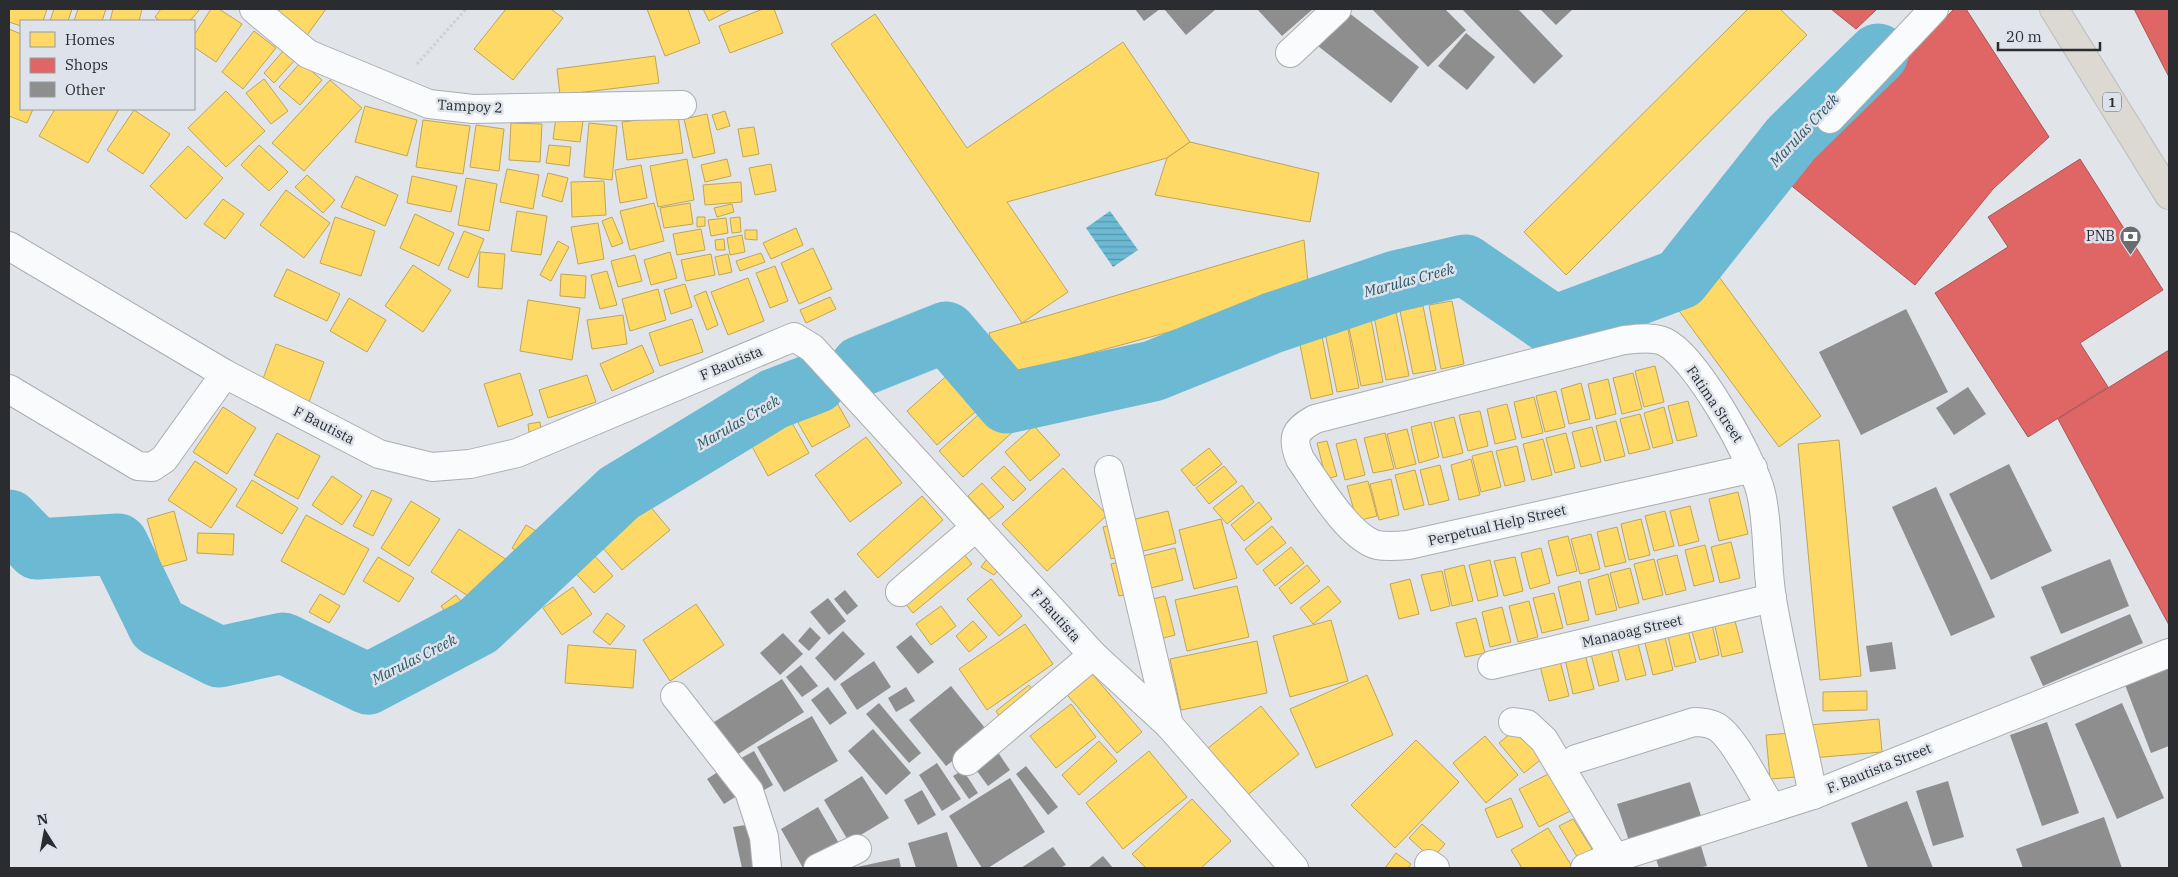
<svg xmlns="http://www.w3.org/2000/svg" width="2178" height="877" font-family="'IBM Plex Serif',serif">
	<defs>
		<pattern id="water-rules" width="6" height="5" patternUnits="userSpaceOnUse" patternTransform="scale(1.25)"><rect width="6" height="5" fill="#6bb9d3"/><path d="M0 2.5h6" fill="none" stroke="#5897ac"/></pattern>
	</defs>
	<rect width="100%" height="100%" fill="#e1e4e8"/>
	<polygon fill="url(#water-rules)" points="1110,211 1138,250 1113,267 1086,228"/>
	<g fill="#ffd966" stroke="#bfa556">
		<polygon points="9,9 47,9 43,21 21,21 21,26 9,22"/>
		<polygon points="54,9 72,9 68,21 50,21"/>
		<polygon points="78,9 106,9 102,21 74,21"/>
		<polygon points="113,9 142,9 139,21 110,21"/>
		<polygon points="161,9 200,9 190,21 160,21 155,17"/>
		<polygon points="211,9 219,9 242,24 216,62 194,47 194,35"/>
		<polygon points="264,9 326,9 305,38"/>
		<polygon points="506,9 551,9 563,18 513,80 474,49"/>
		<polygon points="647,9 688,9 700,43 665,56"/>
		<polygon points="703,9 732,9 709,21"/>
		<polygon points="763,9 774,9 783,33 730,53 719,26"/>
		<polygon points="1748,9 1780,9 1807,35 1566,275 1524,232"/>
		<polygon points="875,14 967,148 1123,42 1190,142 1167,158 1007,202 1068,292 1022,323 831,44"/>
		<polygon points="9,29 21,34 21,109 33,109 27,123 9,116"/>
		<polygon points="254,31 276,48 243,89 222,72"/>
		<polygon points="284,50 295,60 274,83 264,73"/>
		<polygon points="655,56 659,83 560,95 557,69"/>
		<polygon points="301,62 322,80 300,105 279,87"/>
		<polygon points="264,79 288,111 271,124 246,93"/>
		<polygon points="330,80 362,108 304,171 272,143"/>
		<polygon points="226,91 265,131 226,167 188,128"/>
		<polygon points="365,106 417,120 407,156 355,142"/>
		<polygon points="55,109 119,109 88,163 39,136"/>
		<polygon points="134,110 170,134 143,174 107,150"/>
		<polygon points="725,111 730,126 717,130 712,115"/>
		<polygon points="707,114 715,153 693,158 684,119"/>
		<polygon points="678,115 683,153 627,160 622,122"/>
		<polygon points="556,117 583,121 580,142 553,139"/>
		<polygon points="423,120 470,126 463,174 416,167"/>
		<polygon points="511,123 542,124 540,162 509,160"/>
		<polygon points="589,123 617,126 612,180 584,177"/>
		<polygon points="476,125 504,129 499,171 470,167"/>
		<polygon points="754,127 759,154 743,157 738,129"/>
		<polygon points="1190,142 1319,173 1310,222 1155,195 1167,158"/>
		<polygon points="259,145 288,172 269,191 241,165"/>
		<polygon points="549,145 571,147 569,166 546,163"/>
		<polygon points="188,146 223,178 186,219 150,186"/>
		<polygon points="687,159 694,200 658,207 650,166"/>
		<polygon points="727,159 731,176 705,182 701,165"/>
		<polygon points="771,164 776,191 755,195 749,168"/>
		<polygon points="641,165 647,198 620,203 615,170"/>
		<polygon points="507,169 539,175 533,209 500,202"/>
		<polygon points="548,173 568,178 562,202 542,196"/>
		<polygon points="307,175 335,200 323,213 295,187"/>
		<polygon points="356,176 398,195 385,226 341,207"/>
		<polygon points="412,176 457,186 451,212 407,203"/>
		<polygon points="466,178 497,184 489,231 458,225"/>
		<polygon points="604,181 606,215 572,217 571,182"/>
		<polygon points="741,182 742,202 705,205 703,185"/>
		<polygon points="286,190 330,223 304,258 260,225"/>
		<polygon points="223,199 244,214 225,239 204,224"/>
		<polygon points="654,203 664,241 630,250 620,211"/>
		<polygon points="690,203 693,224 664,228 660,208"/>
		<polygon points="732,204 734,212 717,217 714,208"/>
		<polygon points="517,211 547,216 541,255 511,251"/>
		<polygon points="415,214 454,233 439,266 400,248"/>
		<polygon points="335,217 375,231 361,276 320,263"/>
		<polygon points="612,217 623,243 612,247 602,221"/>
		<polygon points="697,217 705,217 705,226 697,227"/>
		<polygon points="740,217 741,232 732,233 730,218"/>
		<polygon points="726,218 728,233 711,236 708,220"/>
		<polygon points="598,223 604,259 578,264 571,227"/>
		<polygon points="796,228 803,245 771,259 763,243"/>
		<polygon points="701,229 705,250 677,255 673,234"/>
		<polygon points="745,230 757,230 757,240 745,239"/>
		<polygon points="464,231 484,239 468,278 448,269"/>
		<polygon points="742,235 745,252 730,255 727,238"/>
		<polygon points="724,239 725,250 716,250 715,240"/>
		<polygon points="1304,240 1309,294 1003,377 989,333"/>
		<polygon points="558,241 569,247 551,281 540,275"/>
		<polygon points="813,248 832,289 799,304 781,263"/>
		<polygon points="480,252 505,254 502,289 478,287"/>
		<polygon points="670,252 677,278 651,285 644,260"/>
		<polygon points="761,253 765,262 740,271 736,261"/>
		<polygon points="711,254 715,275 686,281 681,260"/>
		<polygon points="728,254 732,272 719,275 715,257"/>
		<polygon points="635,255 642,281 618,287 611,261"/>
		<polygon points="413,265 451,290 423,332 385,306"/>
		<polygon points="775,266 788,301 770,308 756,273"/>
		<polygon points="287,269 340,294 327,321 274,296"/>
		<polygon points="607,271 617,305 600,309 591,275"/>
		<polygon points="561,274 586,276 585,298 560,296"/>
		<polygon points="1717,274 1821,416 1779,447 1674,304"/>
		<polygon points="748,278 764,321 728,335 711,292"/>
		<polygon points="685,284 692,307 671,314 664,290"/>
		<polygon points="658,289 666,320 630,331 622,299"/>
		<polygon points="706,291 718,325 707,330 694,296"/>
		<polygon points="830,297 836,309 806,323 800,310"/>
		<polygon points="349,298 386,320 367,352 330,331"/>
		<polygon points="528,300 580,308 572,360 520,351"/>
		<polygon points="1452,301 1464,364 1441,369 1429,305"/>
		<polygon points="1423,306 1436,370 1413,374 1400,311"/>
		<polygon points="1396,312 1409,376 1386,380 1374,316"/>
		<polygon points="623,315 627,344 592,349 587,320"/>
		<polygon points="692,319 703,352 660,366 649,333"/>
		<polygon points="1371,319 1383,382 1361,386 1348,323"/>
		<polygon points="1347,324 1359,388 1337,392 1324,328"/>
		<polygon points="1321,331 1333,394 1311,399 1298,335"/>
		<polygon points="276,344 324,362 309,402 261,384"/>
		<polygon points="642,345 654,372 612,391 600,364"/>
		<polygon points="1655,366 1664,402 1644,407 1635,371"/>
		<polygon points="951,372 981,407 937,445 907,411"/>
		<polygon points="520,373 533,415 498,427 484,384"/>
		<polygon points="1633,373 1642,409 1622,414 1613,378"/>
		<polygon points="587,375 596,402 548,418 539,390"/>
		<polygon points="1608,379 1616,414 1596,419 1588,384"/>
		<polygon points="1581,383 1590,419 1569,424 1561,389"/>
		<polygon points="827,385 850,426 812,447 789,407"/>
		<polygon points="1556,391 1565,427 1545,432 1536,396"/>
		<polygon points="1534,397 1543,433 1522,438 1514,402"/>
		<polygon points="1688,401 1697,436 1677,441 1668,406"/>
		<polygon points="991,403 1016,429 963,477 939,451"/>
		<polygon points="1507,404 1516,439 1495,444 1487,409"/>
		<polygon points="223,407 256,428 227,474 193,452"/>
		<polygon points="783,407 809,453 768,476 743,430"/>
		<polygon points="1664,407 1673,443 1653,448 1644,413"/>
		<polygon points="1480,411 1488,446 1468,451 1459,415"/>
		<polygon points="1640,414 1650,449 1629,454 1620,419"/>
		<polygon points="1454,417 1463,453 1443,458 1434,422"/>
		<polygon points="1616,421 1625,456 1605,461 1596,426"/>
		<polygon points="540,422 541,431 529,432 528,424"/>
		<polygon points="1431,422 1439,457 1419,463 1411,427"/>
		<polygon points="1034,426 1060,455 1030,481 1005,452"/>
		<polygon points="1592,427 1601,462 1581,467 1572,432"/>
		<polygon points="1407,429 1416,464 1396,469 1387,434"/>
		<polygon points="277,433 320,456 298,499 254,475"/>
		<polygon points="1385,433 1394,469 1373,473 1364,438"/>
		<polygon points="1566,433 1575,468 1555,473 1546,438"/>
		<polygon points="866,437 902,483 850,522 815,475"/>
		<polygon points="1356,439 1365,475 1345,480 1336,444"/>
		<polygon points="1543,439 1552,475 1532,480 1523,444"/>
		<polygon points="1839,440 1861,676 1820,680 1798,444"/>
		<polygon points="1327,441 1337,476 1326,479 1317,443"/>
		<polygon points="1517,446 1525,481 1505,486 1496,451"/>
		<polygon points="1209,448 1222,464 1194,486 1181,470"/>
		<polygon points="1492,451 1501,487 1481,492 1472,456"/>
		<polygon points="1471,459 1480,495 1459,500 1451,465"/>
		<polygon points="195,461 237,489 211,528 168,500"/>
		<polygon points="1440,465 1449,500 1429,505 1420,470"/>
		<polygon points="1004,466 1026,489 1013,501 991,478"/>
		<polygon points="1224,466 1237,482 1209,504 1196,488"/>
		<polygon points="1063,468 1107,515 1047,571 1002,524"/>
		<polygon points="1415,470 1424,505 1404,510 1395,475"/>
		<polygon points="332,476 362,496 342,525 312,505"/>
		<polygon points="1391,479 1399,515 1379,520 1370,484"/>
		<polygon points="252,480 298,508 282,534 236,506"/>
		<polygon points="1368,481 1377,516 1357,521 1347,486"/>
		<polygon points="982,483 1004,507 989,519 968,496"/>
		<polygon points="1242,485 1254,502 1227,524 1213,508"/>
		<polygon points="372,490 392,499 373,536 353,526"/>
		<polygon points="638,492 670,530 622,570 590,533"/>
		<polygon points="1738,492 1748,534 1719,541 1709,499"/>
		<polygon points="922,496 943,520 878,578 857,554"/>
		<polygon points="411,501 440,519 409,566 381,548"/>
		<polygon points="1259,502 1272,519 1244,541 1231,525"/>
		<polygon points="1690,506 1699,541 1679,546 1670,511"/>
		<polygon points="174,511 187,560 161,567 147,519"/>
		<polygon points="1168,511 1176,543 1111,559 1103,527"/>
		<polygon points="1665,511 1674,546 1654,551 1645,516"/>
		<polygon points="306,515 369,549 344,595 281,561"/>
		<polygon points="1221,519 1237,578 1194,589 1179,530"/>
		<polygon points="1641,519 1650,555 1629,560 1621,524"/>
		<polygon points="526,525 548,538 534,561 512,548"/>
		<polygon points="1272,526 1286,543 1257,565 1245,549"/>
		<polygon points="1617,527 1626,562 1605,567 1597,532"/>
		<polygon points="459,529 507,560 479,603 431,572"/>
		<polygon points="198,533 234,534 233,555 197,553"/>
		<polygon points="1591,534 1600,569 1580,574 1571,539"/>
		<polygon points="1568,536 1577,571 1557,576 1548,541"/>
		<polygon points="1731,542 1740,578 1720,583 1711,547"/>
		<polygon points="584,544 613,576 594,593 565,562"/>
		<polygon points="1705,545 1714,581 1694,586 1685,550"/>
		<polygon points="958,547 972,564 913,613 900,597"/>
		<polygon points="1291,547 1304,563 1275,586 1263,570"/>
		<polygon points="1175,548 1183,580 1119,596 1111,564"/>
		<polygon points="1541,548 1550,583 1530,589 1521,553"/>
		<polygon points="990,555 1003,564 994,575 981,567"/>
		<polygon points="1677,555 1686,590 1666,595 1657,560"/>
		<polygon points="378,557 414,578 399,602 363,581"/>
		<polygon points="1515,557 1523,591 1504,596 1494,561"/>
		<polygon points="1654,559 1663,595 1643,600 1634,564"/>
		<polygon points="1490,560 1498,596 1478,601 1469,565"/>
		<polygon points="1307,565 1320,581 1291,604 1279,588"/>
		<polygon points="1464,565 1473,601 1452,606 1444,570"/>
		<polygon points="1630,568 1639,603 1619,608 1610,573"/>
		<polygon points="1442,571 1450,606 1431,611 1421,575"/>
		<polygon points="1608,574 1617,610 1596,615 1588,580"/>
		<polygon points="991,579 1022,616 999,636 967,599"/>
		<polygon points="1410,579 1419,614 1399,619 1390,584"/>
		<polygon points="1580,581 1589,620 1567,625 1558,587"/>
		<polygon points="1237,586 1249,637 1187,651 1175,600"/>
		<polygon points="1328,586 1341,602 1313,624 1300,608"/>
		<polygon points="573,587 592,614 562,635 543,608"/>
		<polygon points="1554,593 1563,628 1542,633 1533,598"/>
		<polygon points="320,594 340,606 329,623 309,612"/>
		<polygon points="456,595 472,615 457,627 441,606"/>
		<polygon points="1165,596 1175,635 1140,644 1129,605"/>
		<polygon points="1529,601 1538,637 1518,642 1509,606"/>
		<polygon points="696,604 724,645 670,681 643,640"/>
		<polygon points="941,606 956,626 931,645 916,624"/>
		<polygon points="1502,607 1511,642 1490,647 1482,612"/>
		<polygon points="607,613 625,626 610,645 593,632"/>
		<polygon points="1734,617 1743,652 1722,657 1714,622"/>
		<polygon points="1476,618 1485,653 1465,657 1456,623"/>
		<polygon points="1331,620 1348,681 1290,697 1273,636"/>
		<polygon points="1711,620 1719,655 1700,660 1690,625"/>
		<polygon points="973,621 987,637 969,652 956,636"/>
		<polygon points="1025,624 1053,664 987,710 959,669"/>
		<polygon points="1687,626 1696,662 1675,667 1667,632"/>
		<polygon points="1664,634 1673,670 1653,675 1644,639"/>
		<polygon points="1637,640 1646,675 1626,680 1617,645"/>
		<polygon points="1257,641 1267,693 1181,710 1170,659"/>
		<polygon points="568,645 636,650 633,688 565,683"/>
		<polygon points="1610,645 1619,681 1599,686 1590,650"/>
		<polygon points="1585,654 1594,689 1573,694 1565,659"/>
		<polygon points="1560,661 1569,696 1549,701 1540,666"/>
		<polygon points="1088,669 1142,732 1117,753 1063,690"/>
		<polygon points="1367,675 1393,735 1316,768 1290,709"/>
		<polygon points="1029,685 1038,697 1005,724 996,711"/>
		<polygon points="1867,691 1867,710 1823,711 1823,692"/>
		<polygon points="1071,704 1096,737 1056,768 1030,736"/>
		<polygon points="1261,706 1299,754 1246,796 1208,748"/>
		<polygon points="1879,719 1882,752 1812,758 1809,725"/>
		<polygon points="1518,727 1543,758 1524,773 1499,743"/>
		<polygon points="1792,733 1796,777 1770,779 1766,735"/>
		<polygon points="1485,736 1518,775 1486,803 1453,763"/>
		<polygon points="1416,740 1459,782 1395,848 1351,805"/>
		<polygon points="1099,741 1117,761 1079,795 1062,775"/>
		<polygon points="1149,751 1187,797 1123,849 1086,803"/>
		<polygon points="1560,768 1580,806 1539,827 1519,789"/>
		<polygon points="1511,798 1523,827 1497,838 1485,809"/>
		<polygon points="1192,799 1231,841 1201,868 1146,868 1132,854"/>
		<polygon points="1573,819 1595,854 1582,865 1559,826"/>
		<polygon points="1422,824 1445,844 1432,859 1409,838"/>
		<polygon points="1548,828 1573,868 1522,868 1511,850"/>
		<polygon points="1396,853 1411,864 1408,868 1385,868"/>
	</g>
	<g fill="#e06666" stroke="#a95556">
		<polygon points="1831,9 1877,9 1856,29"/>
		<polygon points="1954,9 1966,9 2049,137 1993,189 1915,285 1788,183"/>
		<polygon points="2134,9 2169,9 2169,77"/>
		<polygon points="2080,159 2163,290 2080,343 2108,387 2028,437 1935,293 2008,247 1988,217"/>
		<polygon points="2169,350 2169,625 2058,419"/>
	</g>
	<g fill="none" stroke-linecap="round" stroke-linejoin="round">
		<g stroke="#6bb9d3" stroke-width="61">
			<polyline points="861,366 946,332 1007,403 1153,371 1272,323 1396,281 1465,265 1554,326 1680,279 1791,139 1878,54"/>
			<polyline points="9,520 37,549 118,544 158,626 219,657 283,643 368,684 478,626 619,493 774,399 816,383"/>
		</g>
	</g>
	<g fill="#8e8e8f">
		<polygon points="1135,9 1160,9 1144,21"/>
		<polygon points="1167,9 1216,9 1186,35 1165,10"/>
		<polygon points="1257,9 1313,9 1282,36"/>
		<polygon points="1344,9 1419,67 1391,103 1314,43"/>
		<polygon points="1372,9 1445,9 1466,30 1428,67"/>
		<polygon points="1462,9 1518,9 1563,56 1534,84"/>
		<polygon points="1540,9 1573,9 1556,25"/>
		<polygon points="1466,33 1495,57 1467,90 1438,66"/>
		<polygon points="1906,309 1948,392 1861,435 1819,352"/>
		<polygon points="1968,387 1986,414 1954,435 1936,408"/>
		<polygon points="2009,464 2052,551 1991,580 1949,494"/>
		<polygon points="1936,487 1995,617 1951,636 1892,507"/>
		<polygon points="2110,559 2129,606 2061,634 2041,587"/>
		<polygon points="845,590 858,606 847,615 834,599"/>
		<polygon points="828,598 846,621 829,635 810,612"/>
		<polygon points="2130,614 2143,643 2043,686 2030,657"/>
		<polygon points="810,627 821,638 809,651 798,641"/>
		<polygon points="843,631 865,654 835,681 815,658"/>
		<polygon points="783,633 803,654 780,675 760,653"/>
		<polygon points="911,635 934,662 918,674 896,647"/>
		<polygon points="1892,642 1896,669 1870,672 1866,646"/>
		<polygon points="2169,659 2169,746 2151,753 2122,677"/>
		<polygon points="874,661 891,687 857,710 840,684"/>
		<polygon points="801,665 818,686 802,697 786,677"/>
		<polygon points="782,679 804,712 735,756 714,722"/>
		<polygon points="951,686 989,733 946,766 909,720"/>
		<polygon points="828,687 847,713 830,725 811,700"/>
		<polygon points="906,687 915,701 896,712 888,698"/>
		<polygon points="879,703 921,753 909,763 866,714"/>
		<polygon points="2122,703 2164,798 2117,819 2075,724"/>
		<polygon points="812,716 838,761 784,792 757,747"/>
		<polygon points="2047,722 2079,813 2042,826 2010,735"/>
		<polygon points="873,729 911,773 886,795 848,751"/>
		<polygon points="754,751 773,785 754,796 736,761"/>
		<polygon points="997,751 1010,770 988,786 974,767"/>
		<polygon points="937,763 961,799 942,811 919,775"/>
		<polygon points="1026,766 1058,807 1048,815 1016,774"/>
		<polygon points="724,768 740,794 724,804 707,779"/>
		<polygon points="963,770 978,793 969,799 953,776"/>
		<polygon points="862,776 889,818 849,842 824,800"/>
		<polygon points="1010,778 1045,832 988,868 982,868 949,816"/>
		<polygon points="1948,781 1964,837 1933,846 1916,791"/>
		<polygon points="1690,782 1702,819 1629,841 1617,804"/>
		<polygon points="922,790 936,815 918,825 904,800"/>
		<polygon points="1907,801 1933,868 1868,868 1851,823"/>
		<polygon points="818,807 844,852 816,868 803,868 781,829"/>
		<polygon points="2104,817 2122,868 2023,868 2016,849"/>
		<polygon points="752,824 762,868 742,868 733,827"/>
		<polygon points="947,832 958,868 916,868 908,843"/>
		<polygon points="1701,846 1707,866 1698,868 1659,868 1656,859"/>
		<polygon points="1053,847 1066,865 1060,868 1021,868"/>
		<polygon points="1103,856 1113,868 1088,868"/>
		<polygon points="899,858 901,868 857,868 857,867"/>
	</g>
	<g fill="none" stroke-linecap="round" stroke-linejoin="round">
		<defs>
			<g id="minor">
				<polyline points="254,9 308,54 429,104 473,109 682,105"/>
				<polyline points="1290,53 1337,9"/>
				<polyline points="1830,119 1934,9"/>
				<polyline points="9,246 225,374 379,454 432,467 470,464 517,453 794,337 812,348 1093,655 1169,725 1294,868"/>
				<polyline points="9,389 138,466 152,467 164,459 225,374"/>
				<path d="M1753 468 1408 545C1398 546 1387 547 1377 545 1349 538 1317 483 1300 459 1291 437 1295 430 1315 419L1624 340C1637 339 1653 336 1665 342 1696 357 1753 459 1761 493 1769 527 1766 564 1772 599 1783 664 1800 729 1813 795"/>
				<polyline points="1109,470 1169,725"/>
				<polyline points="900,592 976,527"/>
				<polyline points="1492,665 1772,598"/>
				<polyline points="675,696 749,791 764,837 767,868"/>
				<polyline points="1513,722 1527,724 1544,740 1615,858"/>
				<path d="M1576 759 1694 722C1702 722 1710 723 1717 727 1735 738 1759 789 1772 808"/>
				<polyline points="967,761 1093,655"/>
				<polyline points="1429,864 1435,868"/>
				<polyline points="818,868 857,849"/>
				<polyline points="1585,868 1609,858 1615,858 1813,795 2169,653"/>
			</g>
			<polyline id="highway" points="2054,9 2169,195"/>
		</defs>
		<use href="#minor" stroke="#abadb0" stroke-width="30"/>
		<use href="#highway" stroke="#bebfc2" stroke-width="30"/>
		<polyline stroke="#cfd0d2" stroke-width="3" stroke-dasharray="2.5 2.5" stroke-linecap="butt" points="417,64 466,9"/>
		<use href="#minor" stroke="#fafbfc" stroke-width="28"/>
		<use href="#highway" stroke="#dcd9d2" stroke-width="28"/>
	</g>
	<defs>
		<symbol id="bank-pin" viewBox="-11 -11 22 30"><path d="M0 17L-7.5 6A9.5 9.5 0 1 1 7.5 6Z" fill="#6a6c70" stroke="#dee3eb"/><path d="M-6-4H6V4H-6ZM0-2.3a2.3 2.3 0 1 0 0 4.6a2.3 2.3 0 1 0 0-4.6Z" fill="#fff"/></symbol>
	</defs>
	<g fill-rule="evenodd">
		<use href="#bank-pin" x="2118" y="224" width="25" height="34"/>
	</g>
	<g text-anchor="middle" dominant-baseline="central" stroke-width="5" stroke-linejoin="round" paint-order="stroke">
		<rect fill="#dee3eb" stroke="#606367" stroke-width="1" x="2103" y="92.5" width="18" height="19" rx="4"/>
		<g font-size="12" font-weight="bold" fill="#2a2c2f">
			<text x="2112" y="102">1</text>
		</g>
		<g font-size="14" fill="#2a2c2f" stroke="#dee3eb">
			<text transform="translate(470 106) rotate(3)">Tampoy 2</text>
			<text transform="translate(731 363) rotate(-23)">F Bautista</text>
			<text transform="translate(1715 404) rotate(56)">Fatima Street</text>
			<text transform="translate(324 425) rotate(27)">F Bautista</text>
			<text transform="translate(1497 525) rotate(-13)">Perpetual Help Street</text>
			<text transform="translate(1056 615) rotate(48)">F Bautista</text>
			<text transform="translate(1632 631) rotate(-13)">Manaoag Street</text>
			<text transform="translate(1879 768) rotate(-22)">F. Bautista Street</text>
		</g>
		<g font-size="14" fill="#2a2c2f" stroke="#dee3eb" text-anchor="end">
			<text x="2115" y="236">PNB</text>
		</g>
		<g font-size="15" font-style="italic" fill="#2b5868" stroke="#dee3eb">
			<text transform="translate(1804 130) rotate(-47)">Marulas Creek</text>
			<text transform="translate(1409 280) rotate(-15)">Marulas Creek</text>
			<text transform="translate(738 422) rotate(-30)">Marulas Creek</text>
			<text transform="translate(414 659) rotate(-27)">Marulas Creek</text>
		</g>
	</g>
	<rect width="2178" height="877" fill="none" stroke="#2a2c2f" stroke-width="20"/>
	<rect x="20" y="20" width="175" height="90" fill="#dee3eb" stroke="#969aa0"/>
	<rect x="30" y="32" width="25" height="15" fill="#ffd966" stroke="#969aa0"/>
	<text x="65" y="45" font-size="15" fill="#2a2c2f">Homes</text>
	<rect x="30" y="58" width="25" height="15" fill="#e06666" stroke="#969aa0"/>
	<text x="65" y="70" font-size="15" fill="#2a2c2f">Shops</text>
	<rect x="30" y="82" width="25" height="15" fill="#8e8e8f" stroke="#969aa0"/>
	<text x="65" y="95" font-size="15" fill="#2a2c2f">Other</text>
	<g transform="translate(45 832) rotate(349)" stroke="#dee3eb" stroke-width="4" paint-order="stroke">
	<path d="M0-4L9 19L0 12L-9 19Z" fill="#2a2c2f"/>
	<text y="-8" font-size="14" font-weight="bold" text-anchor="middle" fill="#2a2c2f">N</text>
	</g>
	<path d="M1998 42v8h102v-8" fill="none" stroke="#2a2c2f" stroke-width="2.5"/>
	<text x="2006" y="42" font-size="15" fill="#2a2c2f" stroke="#dee3eb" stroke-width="4" paint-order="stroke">20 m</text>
</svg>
